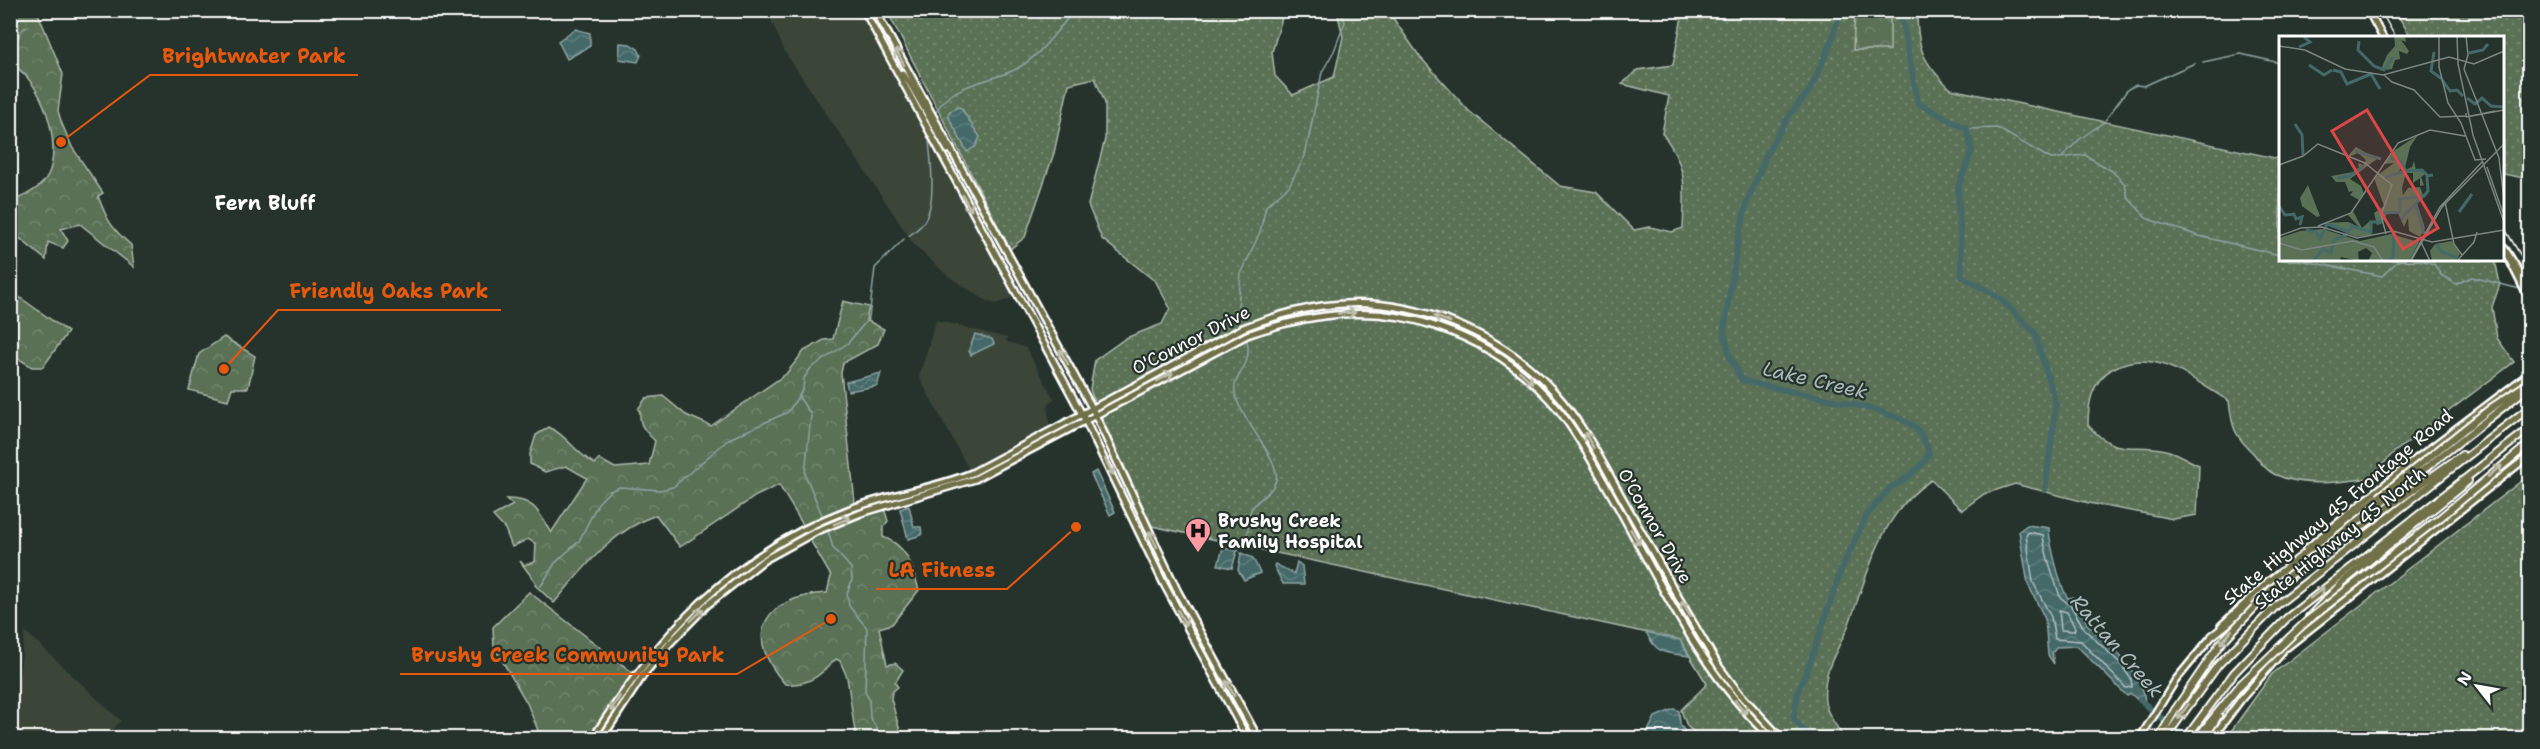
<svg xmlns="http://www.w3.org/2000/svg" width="2540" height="749" font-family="'Shantell Sans',sans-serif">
	<defs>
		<pattern id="grass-dots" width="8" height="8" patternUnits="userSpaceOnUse" patternTransform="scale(1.5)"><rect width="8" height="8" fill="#5a7156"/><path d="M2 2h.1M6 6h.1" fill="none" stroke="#73866f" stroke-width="1.8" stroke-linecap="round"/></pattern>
		<pattern id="park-crowns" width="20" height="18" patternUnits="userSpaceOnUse" patternTransform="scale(1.5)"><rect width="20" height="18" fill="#5a7156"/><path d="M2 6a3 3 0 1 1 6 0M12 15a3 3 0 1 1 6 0" fill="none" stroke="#73866f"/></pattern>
		<pattern id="water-waves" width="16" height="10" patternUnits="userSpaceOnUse" patternTransform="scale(1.5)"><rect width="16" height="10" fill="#446969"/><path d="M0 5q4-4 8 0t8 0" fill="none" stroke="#608080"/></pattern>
	</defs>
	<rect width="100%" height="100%" fill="#26332d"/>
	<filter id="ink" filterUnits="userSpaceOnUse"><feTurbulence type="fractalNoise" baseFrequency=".0167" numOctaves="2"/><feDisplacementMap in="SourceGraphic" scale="12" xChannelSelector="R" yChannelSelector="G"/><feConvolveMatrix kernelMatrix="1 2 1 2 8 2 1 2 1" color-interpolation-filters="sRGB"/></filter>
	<g filter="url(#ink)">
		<g fill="#3b4439">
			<polygon points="767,11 859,11 1013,295 1012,298 996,304 985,300 948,276 915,246 785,52"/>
			<polygon points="936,320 1007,338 1006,341 1026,348 1054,399 1049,403 1048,413 1050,428 969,470 919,377"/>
			<polygon points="25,631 121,721 104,738 11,738"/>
		</g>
		<g fill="url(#grass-dots)" stroke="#acb8aa" stroke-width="1.5">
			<path d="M887 11H1284L1272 52 1275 76 1293 95 1334 77 1343 37 1337 11H1388L1420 57 1469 111 1560 186 1596 192 1634 230 1650 227 1672 232 1683 228C1685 188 1688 166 1662 133L1669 96 1622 84 1637 70 1673 65 1683 11H1917C1917 49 1923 63 1951 89L2280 159V260H2495L2500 284 2492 307 2497 338 2514 362 2392 454 2371 478C2340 482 2304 488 2274 474 2266 470 2259 461 2254 454 2234 435 2232 428 2229 401 2193 380 2153 345 2112 369 2092 381 2088 403 2088 425 2117 459 2134 441 2169 451 2179 454 2189 461 2199 465L2197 515 2173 519 2089 503 2015 484 1984 494 1962 510 1931 480C1878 515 1869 574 1847 629 1835 656 1822 671 1825 702 1826 713 1838 728 1844 738H1700L1687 726 1681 710 1707 684 1680 640 1152 526 1094 401 1090 389 1095 360 1126 338 1162 324 1170 308 1156 282 1102 239 1088 205 1105 139V103L1095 78 1069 84 1054 153 1025 237 1010 249Z"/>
			<polygon points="2395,11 2529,11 2529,179 2503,174 2502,38 2411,37"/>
			<polygon points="2529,475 2529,738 2226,738 2272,674"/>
		</g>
		<g fill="url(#park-crowns)" stroke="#acb8aa" stroke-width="1.5">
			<path d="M10 11H37L63 74 58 111 62 124 72 147 103 193 98 196C107 220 111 228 131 245L134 267 80 224 61 229 68 241 63 248 48 242 46 260 17 236 11 202C24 196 41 189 48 175 63 143 42 80 11 64Z"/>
			<polygon points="1855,11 1890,11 1890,50 1853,50"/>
			<polygon points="18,296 68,332 43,367 32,367 11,354 11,302"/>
			<path d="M843 301 869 307 866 320 884 329 878 344 843 363 841 373 855 503 803 525 779 485 756 496 680 547 656 515C611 531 584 568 554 603L535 585 536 583 520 561 524 565 535 562 536 544 528 539 512 547 505 529 493 516 513 505 506 499C534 498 539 512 551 533L587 478 566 466 545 472 530 464V454L536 435 549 427C568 436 575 453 595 464L599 459 615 468 649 465 655 441C645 431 639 426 640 412L638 409 646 398 663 396 686 415 711 426 786 374 804 351 824 340 833 339Z"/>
			<polygon points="224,337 255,356 248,388 232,388 228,400 189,390 199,354"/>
			<path d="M884 508 888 521 883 527V537C908 546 912 566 919 590L892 624 879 628 887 665 895 663 903 670 895 683 898 687 892 692 891 699 902 738H856L847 677 840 661 836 659C820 675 810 686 785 684 741 634 764 597 827 593L831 576 809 538Z"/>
			<polygon points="529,592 633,673 590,738 541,738 527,703 494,647 493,627"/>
		</g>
		<g fill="url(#water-waves)" stroke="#8fa5a5" stroke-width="1.5">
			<polygon points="575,29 590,33 590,46 567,59 558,41"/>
			<polygon points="620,43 630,44 638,49 641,55 638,62 619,59"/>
			<polygon points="958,107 961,108 980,137 976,146 967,152 948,116 949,112"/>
			<polygon points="975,334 992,339 994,344 971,355 969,351"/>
			<polygon points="881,373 877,386 848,391 846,382"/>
			<polygon points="1096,471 1115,512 1110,515 1091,474"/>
			<polygon points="909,506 914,527 921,527 922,535 908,539 900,509"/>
			<path d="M2027 525 2049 528C2049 541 2061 590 2068 598L2073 597 2089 626 2112 645 2136 676 2144 693 2145 707 2130 693 2127 696 2077 646 2057 647 2052 653 2054 664 2048 655 2045 619 2028 584 2019 531Z"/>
			<polygon points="1223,548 1237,551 1232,568 1218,565"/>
			<polygon points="1241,553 1253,558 1260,573 1244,580 1238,570"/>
			<polygon points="1297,562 1302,566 1304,584 1283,584 1274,566 1275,564 1294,574"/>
			<path d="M1646 632 1680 640 1689 656C1665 653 1657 655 1646 632Z"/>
			<polygon points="1674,709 1679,711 1680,724 1689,738 1649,738 1647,733 1655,717"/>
		</g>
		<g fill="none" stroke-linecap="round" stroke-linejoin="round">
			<g stroke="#b4c3c3" stroke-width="1.5">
				<path d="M2029 532 2043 535C2045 557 2054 576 2060 597L2071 606 2085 630 2120 663 2131 679 2132 687 2126 688 2081 641 2055 639 2051 617 2033 582 2026 535Z"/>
				<polygon points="2059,610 2067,612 2075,628 2074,631 2061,630"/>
			</g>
			<g stroke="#8fa5a5" stroke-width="1.5">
				<polyline points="18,38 23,29 29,26"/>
				<polyline points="2203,62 2241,54 2280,63"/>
				<path d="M936 112C949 85 987 82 1012 71 1038 60 1056 31 1075 10"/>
				<polyline points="1967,129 1997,128 2051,159 2085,155 2112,171 2125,184 2128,198 2148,219 2199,236 2280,255"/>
				<polyline points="2063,156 2080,139 2104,122 2128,89 2136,85 2144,86 2195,63"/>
				<path d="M909 236C913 232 920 228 923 223 937 205 931 162 929 141"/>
				<polyline points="2299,260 2382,276 2398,261 2403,260"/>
				<polyline points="2420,260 2434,264 2441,275 2456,284 2472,277 2520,289"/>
				<polyline points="1239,324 1237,317 1241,274 1260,232 1266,206 1289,186 1305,156 1322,72 1334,51 1345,22 1341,10"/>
				<polyline points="799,397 811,415 805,474 822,515"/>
				<polyline points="828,530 833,548 851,568 852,580 847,594 849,606 867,628 865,691 869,699 870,717 882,738"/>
				<path d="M1238 551C1242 545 1247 538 1248 530 1249 524 1248 518 1250 512 1255 499 1272 495 1276 480 1281 459 1239 418 1235 393 1232 374 1253 368 1247 341"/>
				<polyline points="541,586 555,563 579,541 598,503 610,491 620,487 660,490 673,487 729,439 788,412 803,389 804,378 811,368 848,343 869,318 875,268 904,239"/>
			</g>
			<g stroke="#446969" stroke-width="6">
				<polyline points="1900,10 1918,103 1967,129 1972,150 1958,188 1962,276 2001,299 2035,333 2056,405 2045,490"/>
				<polyline points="2140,700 2185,738"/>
				<path d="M1811 738 1795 721 1794 716 1798 691 1809 666 1841 570 1867 515 1889 489 1909 476 1924 462 1929 453C1925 445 1923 434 1916 428 1883 403 1787 394 1742 380L1730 357 1724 331 1738 240 1748 199 1769 149 1791 113 1810 90 1829 48 1841 10"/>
			</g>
			<defs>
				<g id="major">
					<polyline points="864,10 1085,420 1164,584 1247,738"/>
					<polyline points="875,10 1092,408 1178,592 1258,738"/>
					<polyline points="2368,10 2383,38"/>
					<polyline points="899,75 902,73 909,82 948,150"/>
					<polyline points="2503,247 2530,301"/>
					<polyline points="2505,249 2530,289"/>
					<polyline points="2306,549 2416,459 2530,373"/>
					<polyline points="2221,626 2269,581"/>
					<polyline points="2287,647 2530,455"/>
					<path d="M593 738C658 635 733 553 850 509 890 494 933 489 972 473L1243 328C1269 318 1295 310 1322 306 1409 293 1507 333 1562 401 1585 429 1602 462 1620 494 1653 552 1685 611 1720 668L1739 693 1781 738"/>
					<path d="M602 738 644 674 669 644 707 605 764 560 817 531 861 513 975 479 1247 335C1310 313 1374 304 1438 327 1485 343 1525 370 1557 408 1577 432 1592 462 1608 489 1657 575 1698 671 1772 738"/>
					<polyline points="2140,738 2175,681 2213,635"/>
					<polyline points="2212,738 2242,698 2279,656"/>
				</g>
				<g id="highway">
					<polyline points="2285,581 2462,455"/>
					<polyline points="2268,582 2379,497"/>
					<polyline points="2309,617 2343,582 2468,481"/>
					<polyline points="2212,636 2264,595"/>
					<polyline points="2277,657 2291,639"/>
					<polyline points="2159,738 2175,710"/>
					<polyline points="2165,738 2218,665 2277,605 2530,407"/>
					<polyline points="2186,738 2234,673 2287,618 2530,428"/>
					<polyline points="2197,738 2241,684"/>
					<polyline points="2204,738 2218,716"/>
				</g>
			</defs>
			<use href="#major" stroke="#fff" stroke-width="10"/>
			<use href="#highway" stroke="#fff" stroke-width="10"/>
			<use href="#major" stroke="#70704a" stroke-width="5"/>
			<use href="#highway" stroke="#70704a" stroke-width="6"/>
			<g stroke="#fff" stroke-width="1.5">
				<polyline points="2380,10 2396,38"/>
				<polyline points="2502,224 2530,271"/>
			</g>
			<defs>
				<g id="highway-bridge">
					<polyline points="2379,497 2491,408 2530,382"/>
					<polyline points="2241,684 2308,620 2441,517 2530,443"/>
					<polyline points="2175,710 2220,644 2273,588 2530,386"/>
				</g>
			</defs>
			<use href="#highway-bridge" stroke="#fff" stroke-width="10" stroke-linecap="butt"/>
			<use href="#highway-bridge" stroke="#70704a" stroke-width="6"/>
		</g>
		<defs><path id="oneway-shaft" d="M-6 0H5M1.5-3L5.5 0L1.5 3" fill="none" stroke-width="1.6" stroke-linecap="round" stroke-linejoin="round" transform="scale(1.5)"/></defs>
		<g stroke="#bfbfae">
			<use href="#oneway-shaft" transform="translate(900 57) rotate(-118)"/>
			<use href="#oneway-shaft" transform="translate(967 203) rotate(61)"/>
			<use href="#oneway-shaft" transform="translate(1347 313) rotate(-3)"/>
			<use href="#oneway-shaft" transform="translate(1442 319) rotate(-160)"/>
			<use href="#oneway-shaft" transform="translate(1064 357) rotate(-119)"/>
			<use href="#oneway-shaft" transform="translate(1165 377) rotate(-28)"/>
			<use href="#oneway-shaft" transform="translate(1526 377) rotate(42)"/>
			<use href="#oneway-shaft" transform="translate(1589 440) rotate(-120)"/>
			<use href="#oneway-shaft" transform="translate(1109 467) rotate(64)"/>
			<use href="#oneway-shaft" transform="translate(2495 471) rotate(-40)"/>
			<use href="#oneway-shaft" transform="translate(842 521) rotate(-22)"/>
			<use href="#oneway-shaft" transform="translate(1635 537) rotate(60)"/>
			<use href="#oneway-shaft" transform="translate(1153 539) rotate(-116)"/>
			<use href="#oneway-shaft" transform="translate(2317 593) rotate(-38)"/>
			<use href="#oneway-shaft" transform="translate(1686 609) rotate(-120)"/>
			<use href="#oneway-shaft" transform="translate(697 615) rotate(-44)"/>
			<use href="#oneway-shaft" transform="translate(1182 618) rotate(61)"/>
			<use href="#oneway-shaft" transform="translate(2226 637) rotate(130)"/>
			<use href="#oneway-shaft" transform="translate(1230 688) rotate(-119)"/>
			<use href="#oneway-shaft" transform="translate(615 704) rotate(122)"/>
			<use href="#oneway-shaft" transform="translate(1741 707) rotate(49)"/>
			<use href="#oneway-shaft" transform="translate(2183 712) rotate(125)"/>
		</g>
	</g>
	<defs>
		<symbol id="hospital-pin" viewBox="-11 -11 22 30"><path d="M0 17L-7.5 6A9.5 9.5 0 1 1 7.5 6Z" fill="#ff9aa2" stroke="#26332d"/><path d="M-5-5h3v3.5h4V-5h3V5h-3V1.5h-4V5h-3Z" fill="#111"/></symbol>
	</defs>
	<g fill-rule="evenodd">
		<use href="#hospital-pin" x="1183" y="516" width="30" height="40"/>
	</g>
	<g text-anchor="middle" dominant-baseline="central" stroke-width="4.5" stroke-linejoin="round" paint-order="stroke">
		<g font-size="18" fill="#fff" stroke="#26332d">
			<text transform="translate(1191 340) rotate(-27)">O'Connor Drive</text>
			<text transform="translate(2338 507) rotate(-40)">State Highway 45 Frontage Road</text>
			<text transform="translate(1655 526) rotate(60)">O'Connor Drive</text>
			<text transform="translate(2340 538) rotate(-39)">State Highway 45 North</text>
		</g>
		<g font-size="18" font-weight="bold" fill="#fff" stroke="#26332d" text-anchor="start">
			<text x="1218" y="521">Brushy Creek<tspan x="1218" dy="21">Family Hospital</tspan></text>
		</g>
		<g font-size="20" font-weight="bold" fill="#fff" stroke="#26332d">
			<text x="265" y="203">Fern Bluff</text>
		</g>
		<g font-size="20" font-style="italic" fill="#abbcbc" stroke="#26332d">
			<text transform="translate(1815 380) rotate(13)">Lake Creek</text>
			<text transform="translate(2117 646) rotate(49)">Rattan Creek</text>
		</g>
	</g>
	<g transform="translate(2279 36)">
		<rect width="225" height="225" fill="#26332d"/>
		<path d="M115 0H126L127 6 122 4 130 15 128 18 120 15 121 23 116 24 113 33 106 34 103 31 108 19 116 10ZM139 99 131 111 126 132 124 129 119 137 133 131 135 125 137 134 148 137 142 141 145 149 141 150V142L134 147V137H127L123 152 124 159 129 152 141 151 144 159 150 154 138 167 146 192 141 201 130 195 129 182 125 191 119 177 108 178 102 188 98 189 95 177 105 170 95 142 115 127 105 128 116 114ZM29 149 41 180 38 181 23 170 21 162ZM44 193 81 205 112 198 140 206 130 225H89L93 217 87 212 79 216 80 225 62 221 61 225H0V202L21 195ZM173 205 181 218 177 225H153L151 215 156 208Z" fill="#5a7156"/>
		<path d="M74 175 83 192 91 185 98 186 93 187 92 199 77 201 44 187 69 186 80 191 69 179Z" fill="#5a7156"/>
		<path d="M77 111 98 123 71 143 82 150 85 158 80 164 71 159 74 155 70 156 66 146H57L52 140 74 136 80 132 79 127 84 129 87 124 79 117 67 122Z" fill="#5a7156"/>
		<path fill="none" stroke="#446969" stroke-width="3" d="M80 5 79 14 95 30 105 34 114 21M20 11 31 6 25 1M155 16 152 35 163 43M190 17 204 14 209 8M30 29 45 39 53 34M54 34 62 36 68 48 92 38 101 53M163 44 171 55 178 54 184 60M188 62 196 68 203 62 212 70 225 71M16 88 23 99 24 119M76 115 102 123M112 122 122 126 127 135 143 134 148 139M107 141 126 135M58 142 70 140 85 130M137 169 145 198M0 170 6 179 15 178 17 183 23 181 21 189M180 176 193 158M122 183 143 161M27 194 37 196 41 203 48 188 68 195M157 208 162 215 178 222M34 225 44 213 52 217 55 204 67 199 73 190 92 196V186H102L105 177 121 176V163L145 160 149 155 148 140 154 139M109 225 114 221 115 196"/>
		<path fill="none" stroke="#7d8581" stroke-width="1.5" d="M160 0V31L169 67 182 87 196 124 207 123M178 0 179 28 194 99 225 186M187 0 189 19 185 33 220 122 225 164M0 10 26 14 66 33 104 39 170 21 195 28 225 15M105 39 113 46 135 54 161 81 187 80V77M216 75 187 81 225 74M0 129 24 120 39 108 86 127 113 149 102 179 107 198M208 131 224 177M166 166 175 208 183 219M39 190 72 177 119 107 151 94 186 100M0 200 22 192 43 191 78 202 114 195 153 206 225 194M142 206 151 225M0 207 23 214 74 205 95 211 104 225M131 225 161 171 204 125M132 225 163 171 225 108M178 225 195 206 198 196"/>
		<path fill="#dc4848" fill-opacity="0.15" stroke="#dc4848" stroke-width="3" d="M88 74 159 192 124 213 53 95Z"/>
		<rect width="225" height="225" fill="none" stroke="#fff" stroke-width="3"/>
	</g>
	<path fill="none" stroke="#e8590c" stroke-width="2" d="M61 142L150 75H358M224 369L278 310H501M1076 527L1007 589H876M831 619L737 674H400"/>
	<g fill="#e8590c" stroke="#26332d" stroke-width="2">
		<circle cx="61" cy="142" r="6"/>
		<circle cx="224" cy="369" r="6"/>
		<circle cx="1076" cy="527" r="6"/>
		<circle cx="831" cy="619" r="6"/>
	</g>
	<g font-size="20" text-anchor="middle" font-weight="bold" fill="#e8590c" stroke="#26332d" stroke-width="4.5" stroke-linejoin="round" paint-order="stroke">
		<text x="254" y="63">Brightwater Park</text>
		<text x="389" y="298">Friendly Oaks Park</text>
		<text x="942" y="577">LA Fitness</text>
		<text x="568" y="662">Brushy Creek Community Park</text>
	</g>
	<rect width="2540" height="749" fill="none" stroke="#26332d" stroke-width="36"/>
	<rect x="18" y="18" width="2504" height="713" fill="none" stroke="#fff" stroke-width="2" filter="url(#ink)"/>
	<g transform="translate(2477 686) rotate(301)" stroke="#26332d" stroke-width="4.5" paint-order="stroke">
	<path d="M0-4.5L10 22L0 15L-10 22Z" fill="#ffffff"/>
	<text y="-9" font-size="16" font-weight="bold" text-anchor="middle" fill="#ffffff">N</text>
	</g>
</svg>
